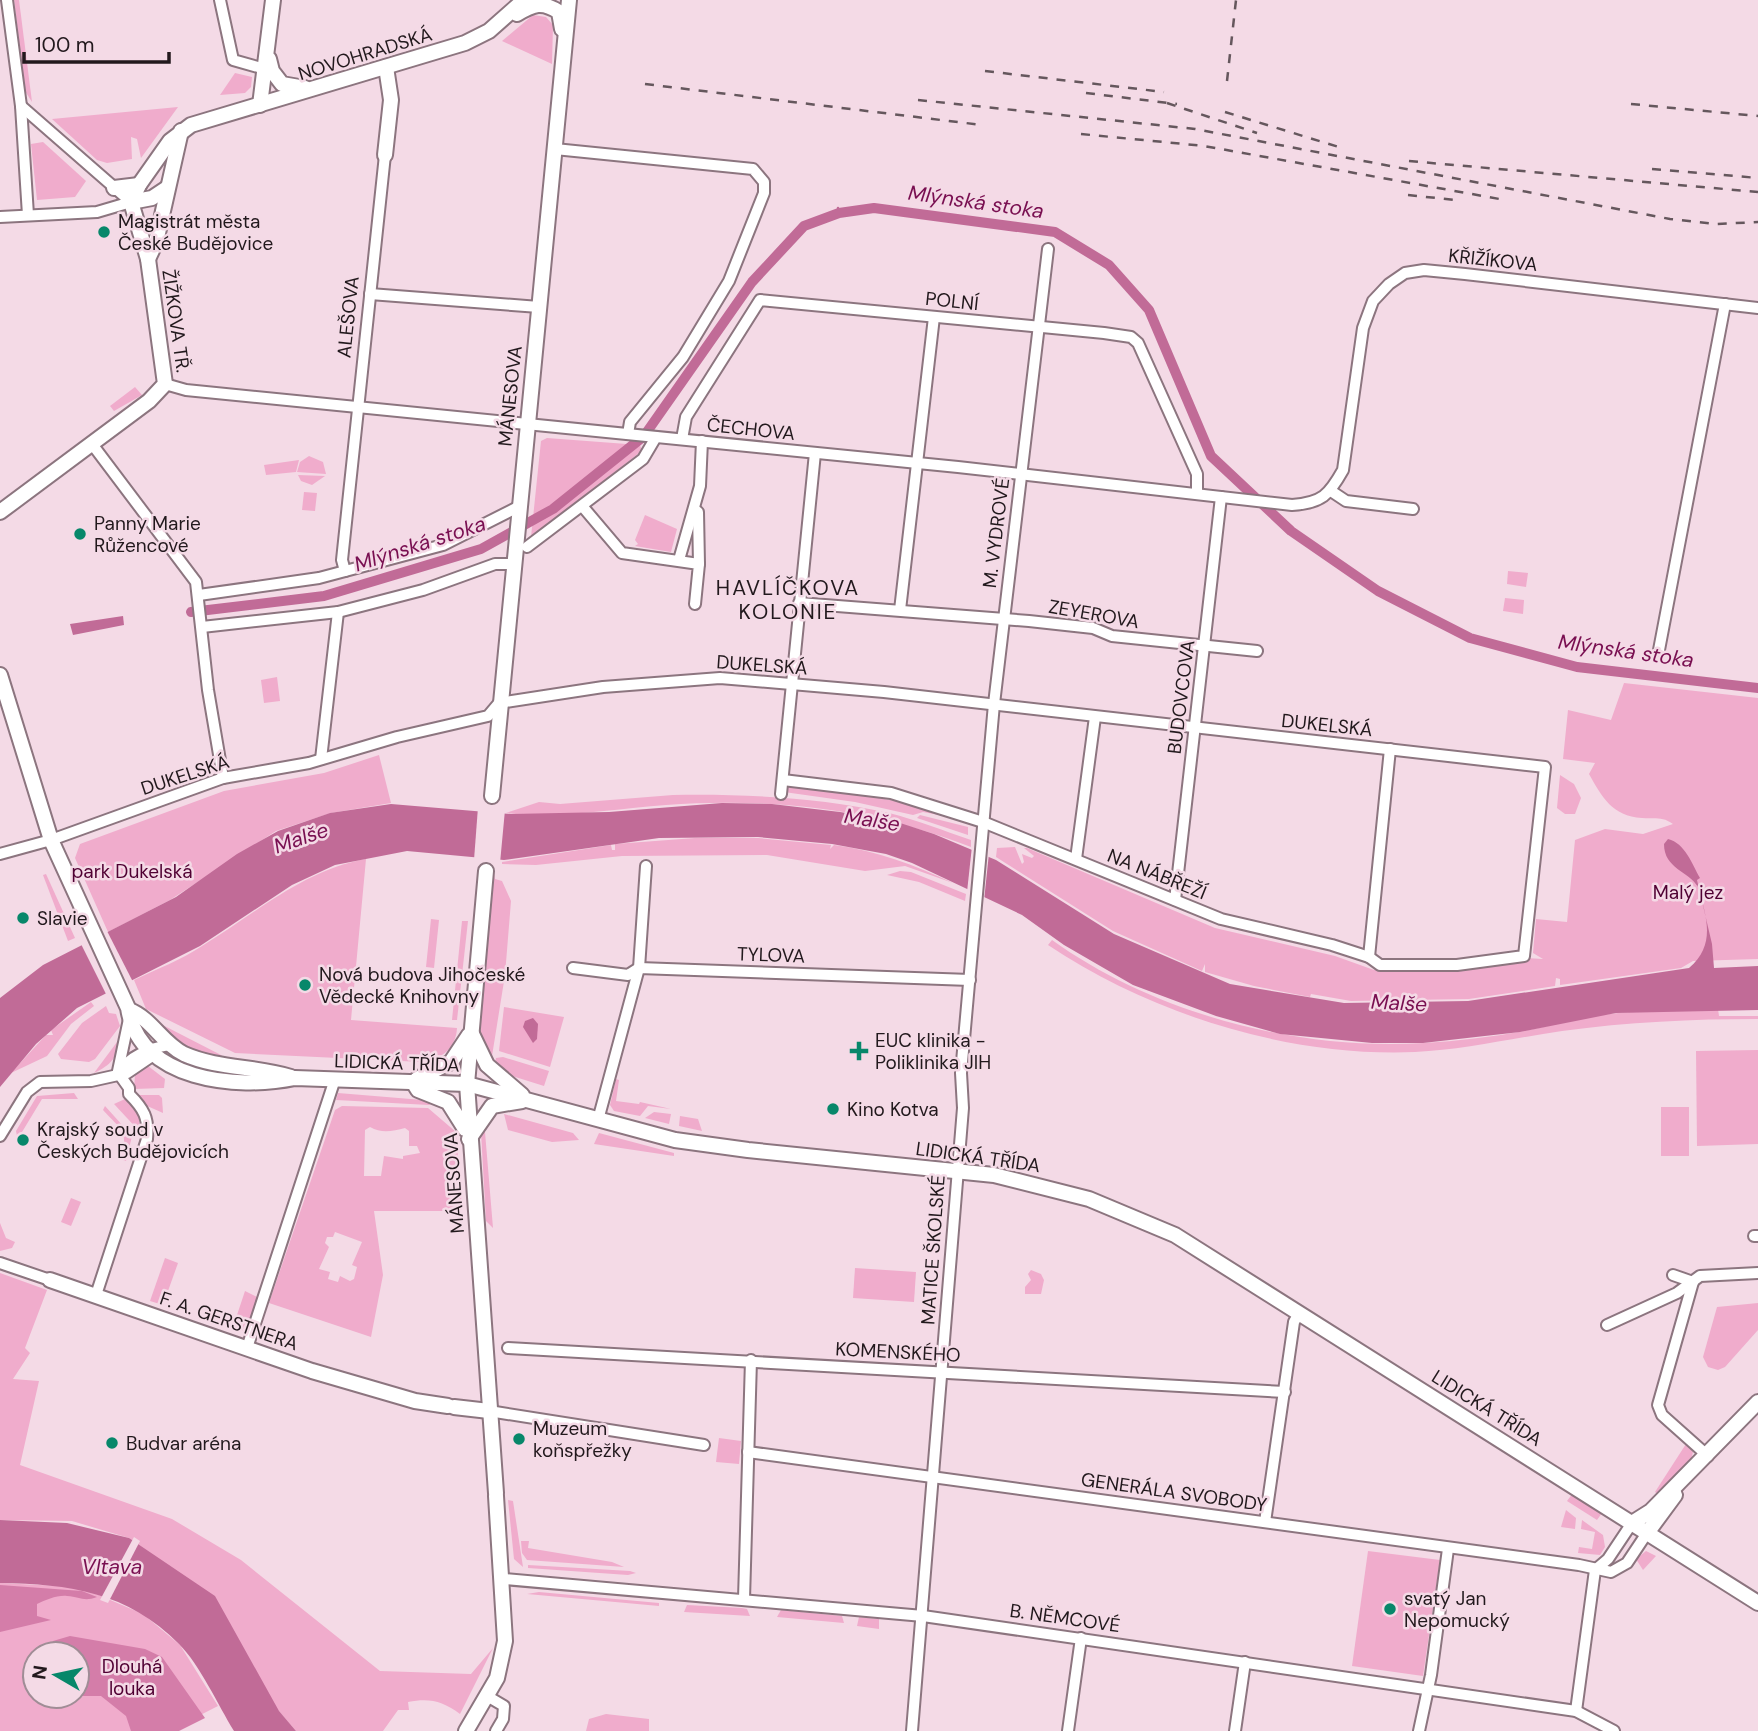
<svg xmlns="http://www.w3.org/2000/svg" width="1758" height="1731" font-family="'DM Sans',sans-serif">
	<rect width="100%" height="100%" fill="#f4dae6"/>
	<g fill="#f0accc" fill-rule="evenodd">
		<polygon points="14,0 19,0 32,102 25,91"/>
		<polygon points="533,15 546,17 553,25 552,64 502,41"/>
		<polygon points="235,73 252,77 251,87 245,93 220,95"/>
		<polygon points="178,107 141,158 137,139 131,137 132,159 107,163 97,160 52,119"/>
		<polygon points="43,142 86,181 75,197 37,200 31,144"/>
		<polygon points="135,387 142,395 114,411 110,406"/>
		<polygon points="547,438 640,445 642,451 531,537 541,441"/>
		<polygon points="309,456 323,462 326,474 297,472 300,462"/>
		<polygon points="299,460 296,472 266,475 264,465"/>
		<polygon points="298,475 325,476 312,485 301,481"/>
		<polygon points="304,492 317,493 315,511 302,510"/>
		<polygon points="645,515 677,529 671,552 635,546 638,544 635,540"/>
		<polygon points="1508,571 1528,573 1526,587 1507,584"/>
		<polygon points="1505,598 1524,600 1523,614 1503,611"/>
		<polygon points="277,677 280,701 264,703 261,680"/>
		<path d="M1624 683 1758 698V959L1693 961 1681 968 1560 985V979L1556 978 1555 986 1469 999 1351 1001 1311 994 1310 997 1254 986 1205 972V964L1202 971 1113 931 996 857 997 848 1015 847 1022 864 1024 862 1022 854 1032 858 1034 856 1024 848H1027L1215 928 1335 956 1374 970 1441 972 1522 962 1526 958 1543 959 1533 953 1536 919 1567 922 1575 840 1605 829 1643 834 1673 824C1662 816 1655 819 1642 818 1612 816 1602 797 1589 774L1595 763 1563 759 1568 710 1611 720Z"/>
		<polygon points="379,755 391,803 331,813 276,831 170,900 108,932 75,858 80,844 224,791 324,773"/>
		<polygon points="1560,775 1574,784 1581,798 1575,814 1565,814 1557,808"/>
		<path d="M785 786C843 793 901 797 955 818L923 812 913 815 855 802 784 792Z"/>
		<path d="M673 795C746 794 817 797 889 813 917 820 944 831 971 840V847C874 809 770 797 666 805 614 809 558 819 506 813L539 802 560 804Z"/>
		<polygon points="920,815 968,827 968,835 917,818"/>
		<path d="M695 838H758L831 845 830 849 834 845C877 851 913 864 953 883L905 866 865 871 767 855 622 856 536 865 502 864V862L611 845 612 850H615V844Z"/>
		<path d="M366 859 351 1020 457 1028C456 1048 442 1059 422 1062L235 1053 146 1009 134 980C157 969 181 960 202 946 255 914 303 870 366 859Z"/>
		<polygon points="900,871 911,872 966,894 965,901 919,882 887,875"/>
		<polygon points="491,872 494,873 495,879 502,881 511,901 505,975 492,1056 489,1056 478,1032"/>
		<polygon points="46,874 75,938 68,941 43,875"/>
		<polygon points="431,919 439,920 434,968 426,967"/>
		<polygon points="462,921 468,921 457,1020 452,1020"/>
		<path d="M1052 940C1155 1014 1298 1051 1424 1043 1457 1041 1491 1037 1524 1031 1555 1025 1586 1016 1618 1013 1651 1010 1685 1011 1718 1009L1719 1016H1758V1019C1692 1019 1628 1022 1562 1031 1514 1038 1463 1050 1415 1052 1288 1057 1153 1015 1048 945Z"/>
		<polygon points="91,1002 94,1006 71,1024 47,1056 11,1073 46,1035 53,1035 51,1030"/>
		<polygon points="106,1006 109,1013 116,1014 120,1026 95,1059 89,1062 61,1059 58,1054 82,1023"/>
		<polygon points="504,1007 564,1017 550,1067 499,1051"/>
		<polygon points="147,1017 221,1055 226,1060 183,1047"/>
		<path d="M120 1038C118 1057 111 1065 94 1073Z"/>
		<polygon points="1758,1050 1758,1144 1697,1146 1696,1051"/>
		<polygon points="503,1057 549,1071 544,1086 509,1075 495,1063 496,1058"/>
		<polygon points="148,1066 165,1079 164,1088 134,1089 135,1074"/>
		<polygon points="616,1079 619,1080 616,1101 639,1104 640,1102 671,1109 648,1106 640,1116 614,1111 610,1105"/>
		<polygon points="74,1093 78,1099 42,1099 19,1137 17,1136 16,1131 37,1096"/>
		<polygon points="338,1093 435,1101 429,1105 336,1100"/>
		<polygon points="136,1095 159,1095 162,1098 163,1113 145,1105"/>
		<polygon points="125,1099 139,1116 140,1132 114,1104"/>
		<path d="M105 1106 132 1136 126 1161 120 1159C130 1131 121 1130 103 1110Z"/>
		<path d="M342 1106 428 1108 456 1132 462 1208H454L452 1211H374L383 1275 371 1337 269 1303 335 1110ZM370 1127C382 1134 393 1131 405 1128L409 1131V1146H417L420 1153 403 1156V1159L384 1156 381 1176H364L365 1130ZM335 1232 362 1242 352 1265 357 1267 354 1279 350 1281 340 1276 338 1282 328 1279 330 1272 319 1269 329 1247 325 1243 327 1237H333Z"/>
		<rect x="1661" y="1107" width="28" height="49"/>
		<polygon points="654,1112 671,1114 669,1124 645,1118"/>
		<polygon points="504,1114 573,1133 579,1140 552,1142 508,1130"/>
		<polygon points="680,1116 698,1119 702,1131 679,1126"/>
		<polygon points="484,1120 493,1228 486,1221 481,1132"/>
		<polygon points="599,1133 674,1153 674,1156 594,1144"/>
		<polygon points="71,1198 81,1202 71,1226 61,1222"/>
		<polygon points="0,1223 6,1238 15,1242 12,1248 0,1251"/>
		<polygon points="165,1258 178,1263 163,1305 150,1301"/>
		<polygon points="855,1268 916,1272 914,1302 853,1298"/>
		<polygon points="1031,1270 1041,1274 1044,1280 1041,1294 1025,1294 1025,1287 1031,1280 1028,1274"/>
		<path d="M0 1273 47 1290 25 1348 30 1353 13 1379 39 1381 20 1465 172 1519 241 1560 380 1671 471 1674 493 1648 460 1714C442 1701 430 1698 408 1702L409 1710H398L383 1731H296L129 1538 72 1521 0 1520Z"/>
		<polygon points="245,1291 259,1298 248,1331 232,1330"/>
		<polygon points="1758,1303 1758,1330 1725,1367 1718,1370 1708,1367 1703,1357 1717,1307"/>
		<polygon points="719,1438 741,1441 739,1464 716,1462"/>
		<polygon points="1686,1444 1693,1452 1691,1460 1658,1494 1655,1492"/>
		<polygon points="1573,1493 1602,1513 1597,1520 1567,1501"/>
		<polygon points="508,1500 513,1501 523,1567 514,1559"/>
		<polygon points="1566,1510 1576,1518 1575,1529 1561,1527"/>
		<polygon points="1582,1520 1603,1535 1605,1547 1600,1555 1578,1553 1579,1547 1592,1549 1595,1532 1581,1529"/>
		<polygon points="521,1541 529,1541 528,1548 612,1562 624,1567 527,1560 522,1553"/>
		<polygon points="1368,1551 1440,1560 1423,1676 1352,1666"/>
		<polygon points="1646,1551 1656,1556 1643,1570 1636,1559"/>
		<polygon points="528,1565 630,1571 636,1573 628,1575 528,1568"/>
		<path d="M0 1583 80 1587 143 1614 180 1645 218 1706 169 1731H0ZM35 1654H77V1696H35Z"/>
		<polygon points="539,1592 659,1603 659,1606 527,1594"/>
		<polygon points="687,1605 742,1608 747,1609 750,1616 684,1612"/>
		<polygon points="781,1610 842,1616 844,1623 777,1617"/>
		<polygon points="859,1617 879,1619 879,1629 857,1626"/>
		<polygon points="606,1714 649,1719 649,1731 586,1731 589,1719"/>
	</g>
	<g fill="#d47da9">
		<path d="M0 1585 82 1591 97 1597C84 1602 80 1597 67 1596 57 1595 46 1600 37 1604V1616L51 1620 0 1632Z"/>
		<polygon points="70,1636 145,1649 162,1657 205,1718 179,1731 131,1731 126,1716 101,1696 70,1696 77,1696 77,1654 48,1654 53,1641"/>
	</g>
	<g fill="#c16b97">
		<polygon points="123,616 124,625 73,635 70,624"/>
		<path d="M722 803 772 804 840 812 894 821 934 834 996 860 1114 934 1230 984 1344 1003 1468 1001 1689 968C1716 945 1707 918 1698 887 1689 871 1664 869 1664 844L1668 839C1685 843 1692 864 1700 878L1697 880 1712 944 1714 968 1758 966V1010L1616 1013 1520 1032 1423 1043H1372L1280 1034 1216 1016 1133 985 1064 945 1022 915 912 863 886 854 832 844 758 837 659 838 504 860 407 851 335 865 292 885 200 946 77 1008 36 1044 0 1087V998L43 965 176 897 237 854 278 831 330 813 391 804 511 814 609 812Z"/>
		<polygon points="533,1018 538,1024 537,1039 533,1043 523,1027 525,1021"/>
		<path d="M0 1520 67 1523 129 1538 215 1596 279 1711 296 1731H234C218 1705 200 1665 179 1644 128 1592 69 1584 0 1583Z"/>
	</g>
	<g fill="#f4dae6">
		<polygon points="478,807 505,810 500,863 474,860"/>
		<polygon points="972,846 989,853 984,901 967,892"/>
		<polygon points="106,929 133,982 107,996 80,942"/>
		<polygon points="134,1537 140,1541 108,1603 100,1600"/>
	</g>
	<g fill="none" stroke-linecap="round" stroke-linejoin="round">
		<polyline stroke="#c16b97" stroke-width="2.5" points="838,208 839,213"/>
		<polyline stroke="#c16b97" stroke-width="10" points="191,612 324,596 481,549 553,509 644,436 752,282 804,226 839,213 874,208 1055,232 1109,265 1149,310 1211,456 1291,531 1378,591 1470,638 1577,667 1758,688"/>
		<defs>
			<g id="street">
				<polyline points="7,0 21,106 28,215"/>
				<polyline points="220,0 233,60 265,69"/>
				<polyline points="21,106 131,202"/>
				<polyline points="555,149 753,169 764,182 764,193 729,281 683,357 630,422 628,434"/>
				<polyline points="0,217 97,212 131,202"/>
				<polyline points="370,294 539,307"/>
				<path d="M165 384 186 390 958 467 1292 505C1322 503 1329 495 1343 470L1363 328 1373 301 1389 284 1405 273 1424 270 1465 274 1758 308"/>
				<polyline points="682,439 686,417 760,300 1104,333 1131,337 1138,343 1197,474 1197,493"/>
				<polyline points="92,444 196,582 208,690 223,778"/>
				<polyline points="1331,491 1346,501 1413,509"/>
				<polyline points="583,507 622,553 699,564 695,604"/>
				<polyline points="694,509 698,512 699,564"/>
				<polyline points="527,547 643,459 656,437"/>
				<polyline points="679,560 700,486 702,441"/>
				<polyline points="345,571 342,560 385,155"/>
				<polyline points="199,595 319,578 443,545 518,507"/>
				<polyline points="799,603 1029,621 1093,628 1112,636 1257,651"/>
				<polyline points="900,610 934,317"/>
				<polyline points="202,627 338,612 423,590 495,564 513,564"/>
				<polyline points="1659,650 1725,304"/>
				<polyline points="321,759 338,612"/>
				<polyline points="781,794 815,453"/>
				<polyline points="0,854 51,840 223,778 309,763 397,737 488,716 499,703 603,687 720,678 884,692 1545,767 1524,956 1457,965 1380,965 1369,957 1332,945 1221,919 983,822 891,793 783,780"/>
				<polyline points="1076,859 1095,717"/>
				<polyline points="1175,900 1221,497"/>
				<polyline points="1369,957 1390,749"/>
				<polyline points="573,968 628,975 639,968 970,980"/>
				<polyline points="118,1071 129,1019"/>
				<path d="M119 1074C127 1056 151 1048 169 1045"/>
				<polyline points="598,1120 639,968 646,866"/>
				<polyline points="0,1136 27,1092 40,1082 91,1081 127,1073 155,1054"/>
				<polyline points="1754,1236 1758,1236"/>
				<polyline points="0,1263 50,1280"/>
				<polyline points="1673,1275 1693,1282"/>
				<polyline points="1693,1282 1658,1405 1662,1415 1708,1456"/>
				<path d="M96 1295 147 1139C149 1118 144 1109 129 1094V1088L119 1074"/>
				<polyline points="1607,1325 1677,1293 1700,1276 1758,1273"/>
				<polyline points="247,1348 335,1079"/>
				<polyline points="508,1348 1285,1392"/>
				<polyline points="489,1411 704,1445"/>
				<polyline points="748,1452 1579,1565 1611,1572 1627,1563 1647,1533"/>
				<polyline points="1265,1522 1294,1322 1299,1313"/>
				<polyline points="1595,1570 1608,1559 1632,1523"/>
				<polyline points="504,1579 923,1616 1576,1711 1614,1731"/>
				<polyline points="744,1599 751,1360"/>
				<polyline points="487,1696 504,1706 503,1719 496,1731"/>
				<polyline points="1576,1711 1595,1570"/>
				<polyline points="912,1731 963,1108 961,1073 994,704 1048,249"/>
				<polyline points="1068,1731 1081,1638"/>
				<polyline points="1235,1731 1245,1662"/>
				<polyline points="1419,1731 1431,1675 1448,1549"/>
			</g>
			<g id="secondary">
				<path d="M517 14C534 4 542 1 559 12L562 29"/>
				<polyline points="269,59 272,71 282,84 305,88"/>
				<polyline points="260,105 273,0"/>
				<polyline points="385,155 391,100 386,67"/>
				<polyline points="114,188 139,185"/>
				<polyline points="131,202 139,185 170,141 191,125 465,43 489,31 524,0"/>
				<polyline points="131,202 152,198 167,188"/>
				<polyline points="148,259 156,242 181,131"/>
				<polyline points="0,512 149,401 165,384 148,259 131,202"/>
				<path d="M0 675 51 840 128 1008C139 1081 237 1090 295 1078L467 1084 675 1140 748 1150 994 1175 1089 1199 1175 1235 1758 1603"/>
				<polyline points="492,796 569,0"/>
				<polyline points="486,871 467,1084 496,1493"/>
				<path d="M129 1010C151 1018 162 1043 184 1054 218 1069 256 1066 291 1077"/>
				<polyline points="472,1034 487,1065 522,1095"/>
				<polyline points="417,1079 451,1062 469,1035"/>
				<polyline points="413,1082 418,1090 448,1102 465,1129"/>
				<polyline points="469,1139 492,1106 522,1101"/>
				<polyline points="50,1280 312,1371 415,1401 448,1406"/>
				<polyline points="454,1407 489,1411"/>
				<polyline points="1632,1523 1651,1511 1758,1402"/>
				<polyline points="1647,1533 1675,1495"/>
				<polyline points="466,1731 497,1678 505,1641 496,1496"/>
			</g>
		</defs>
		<use href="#street" stroke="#8c757f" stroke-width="14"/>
		<use href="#secondary" stroke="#8c757f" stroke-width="18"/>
		<use href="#street" stroke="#fff" stroke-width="10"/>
		<use href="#secondary" stroke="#fff" stroke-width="14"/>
		<g stroke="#65575d" stroke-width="2.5" stroke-dasharray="9 9" stroke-linecap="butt">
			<polyline points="985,71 1164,92"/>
			<polyline points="1227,81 1236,0"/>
			<polyline points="645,84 982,125"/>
			<polyline points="1086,93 1177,104"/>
			<polyline points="918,100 1195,129 1670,219 1716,224 1758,222"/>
			<polyline points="1167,103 1257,133"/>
			<polyline points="1631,104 1758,116"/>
			<polyline points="1225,112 1342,148"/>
			<polyline points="1081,134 1204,146 1505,200"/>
			<polyline points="1409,161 1758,192"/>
			<polyline points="1652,169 1758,178"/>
			<polyline points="1408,195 1455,200"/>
		</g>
	</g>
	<g fill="#07876a" stroke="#f4dae6" stroke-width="2.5">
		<circle cx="104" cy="232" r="7"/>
		<circle cx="80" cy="534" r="7"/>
		<circle cx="23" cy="918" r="7"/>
		<circle cx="305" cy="985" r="7"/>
		<path d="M855.5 1040.5h7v7h7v7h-7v7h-7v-7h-7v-7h7z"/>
		<circle cx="833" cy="1109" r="7"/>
		<circle cx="23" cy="1140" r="7"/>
		<circle cx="519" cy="1439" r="7"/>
		<circle cx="112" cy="1443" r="7"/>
		<circle cx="1390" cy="1609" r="7"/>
	</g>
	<g text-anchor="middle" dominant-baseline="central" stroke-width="5" stroke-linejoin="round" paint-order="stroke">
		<g font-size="19" fill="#22191d" stroke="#f4dae6">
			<text transform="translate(365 54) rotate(-17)">NOVOHRADSKÁ</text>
			<text transform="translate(1493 260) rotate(6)">KŘIŽÍKOVA</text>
			<text transform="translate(952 301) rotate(6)">POLNÍ</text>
			<text transform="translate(348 317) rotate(-84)">ALEŠOVA</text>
			<text transform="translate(176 321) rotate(82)">ŽIŽKOVA TŘ.</text>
			<text transform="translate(510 396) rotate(-84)">MÁNESOVA</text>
			<text transform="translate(751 429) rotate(6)">ČECHOVA</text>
			<text transform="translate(996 533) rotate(-83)">M. VYDROVÉ</text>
			<text transform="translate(1094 614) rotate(10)">ZEYEROVA</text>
			<text transform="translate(762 665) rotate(4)">DUKELSKÁ</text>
			<text transform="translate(1181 697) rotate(-83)">BUDOVCOVA</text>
			<text transform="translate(1327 725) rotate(6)">DUKELSKÁ</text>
			<text transform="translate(185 775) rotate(-18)">DUKELSKÁ</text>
			<text transform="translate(1157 874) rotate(22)">NA NÁBŘEŽÍ</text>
			<text transform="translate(771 955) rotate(2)">TYLOVA</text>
			<text transform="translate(397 1063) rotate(2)">LIDICKÁ TŘÍDA</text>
			<text transform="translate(978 1157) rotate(8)">LIDICKÁ TŘÍDA</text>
			<text transform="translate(454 1183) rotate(-94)">MÁNESOVA</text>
			<text transform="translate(933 1250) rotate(-86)">MATICE ŠKOLSKÉ</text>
			<text transform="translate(229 1321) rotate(19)">F. A. GERSTNERA</text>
			<text transform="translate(898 1352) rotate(3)">KOMENSKÉHO</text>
			<text transform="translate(1487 1408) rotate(32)">LIDICKÁ TŘÍDA</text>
			<text transform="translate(1174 1492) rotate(8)">GENERÁLA SVOBODY</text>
			<text transform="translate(1065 1618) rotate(8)">B. NĚMCOVÉ</text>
		</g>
		<g font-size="19" fill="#22191d" stroke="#f4dae6" text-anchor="start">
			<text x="118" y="221">Magistrát města<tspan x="118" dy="22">České Budějovice</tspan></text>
			<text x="94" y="523">Panny Marie<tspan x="94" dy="22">Růžencové</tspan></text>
			<text x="37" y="918">Slavie</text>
			<text x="319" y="974">Nová budova Jihočeské<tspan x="319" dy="22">Vědecké Knihovny</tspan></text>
			<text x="875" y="1040">EUC klinika -<tspan x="875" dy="22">Poliklinika JIH</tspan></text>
			<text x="847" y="1109">Kino Kotva</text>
			<text x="37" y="1129">Krajský soud v<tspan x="37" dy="22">Českých Budějovicích</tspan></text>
			<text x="533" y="1428">Muzeum<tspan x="533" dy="22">koňspřežky</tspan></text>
			<text x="126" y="1443">Budvar aréna</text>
			<text x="1404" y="1598">svatý Jan<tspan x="1404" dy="22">Nepomucký</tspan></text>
		</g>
		<g font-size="19" fill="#500033" stroke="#f4dae6">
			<text x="132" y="871">park Dukelská</text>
			<text x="1688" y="892">Malý jez</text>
			<text x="132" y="1666">Dlouhá<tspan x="132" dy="22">louka</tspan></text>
		</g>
		<g font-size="21" font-style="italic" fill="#790f51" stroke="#f4dae6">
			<text transform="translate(976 202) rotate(8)">Mlýnská stoka</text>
			<text transform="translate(420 544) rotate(-18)">Mlýnská stoka</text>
			<text transform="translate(1626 651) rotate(8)">Mlýnská stoka</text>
			<text transform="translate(872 820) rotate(9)">Malše</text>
			<text transform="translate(301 838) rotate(-19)">Malše</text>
			<text transform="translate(1399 1003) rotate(3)">Malše</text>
			<text x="112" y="1567">Vltava</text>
		</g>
		<g font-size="21" letter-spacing="2" fill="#22191d" stroke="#f4dae6">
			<text x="788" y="588">HAVLÍČKOVA<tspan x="788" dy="24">KOLONIE</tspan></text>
		</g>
	</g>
	<g transform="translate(56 1675) rotate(279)"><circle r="33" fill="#f4dae6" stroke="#a08d96" stroke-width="2"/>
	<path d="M0-5L12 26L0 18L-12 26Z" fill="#07876a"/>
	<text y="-10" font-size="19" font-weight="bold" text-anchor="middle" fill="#22191d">N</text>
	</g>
	<path d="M24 52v10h145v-10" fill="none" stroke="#22191d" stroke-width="3.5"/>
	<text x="35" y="52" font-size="21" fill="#22191d" stroke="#f4dae6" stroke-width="5" paint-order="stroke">100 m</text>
</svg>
